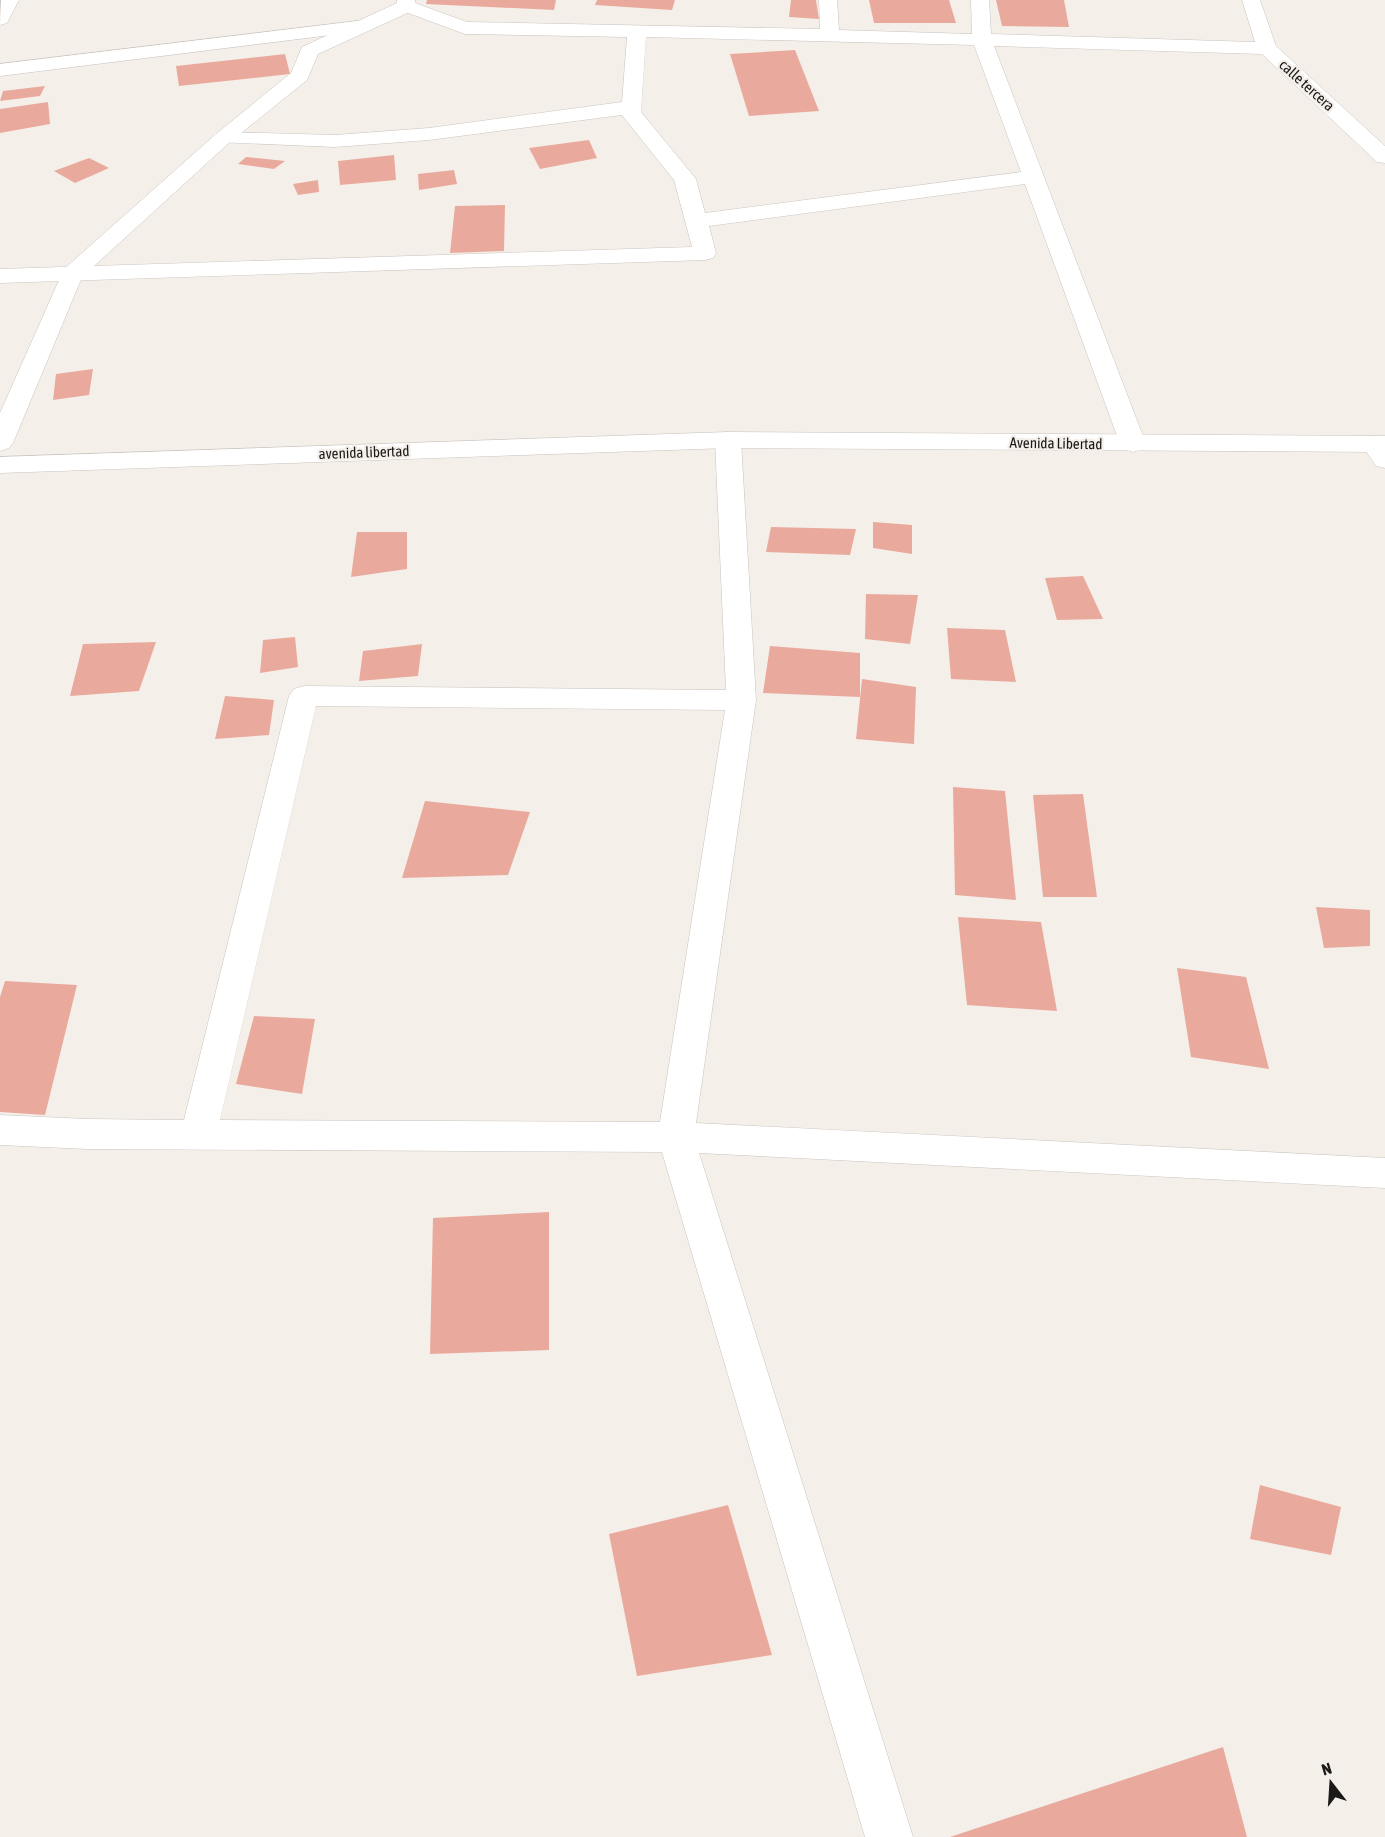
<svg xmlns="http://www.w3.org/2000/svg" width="1385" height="1837" font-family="'Asap Condensed',sans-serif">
	<rect width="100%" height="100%" fill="#f5efea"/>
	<g fill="#e9aa9d">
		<polygon points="427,0 556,0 554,10 426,4"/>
		<polygon points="597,0 675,0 672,10 595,5"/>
		<polygon points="791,0 816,0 819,19 789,17"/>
		<polygon points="869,0 949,0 956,23 874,23"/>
		<polygon points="996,0 1064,0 1069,27 1002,26"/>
		<polygon points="795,50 819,111 749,116 730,54"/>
		<polygon points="285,54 290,74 179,86 176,66"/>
		<polygon points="45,86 40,96 0,101 3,91"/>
		<polygon points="48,102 50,124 0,133 0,109"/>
		<polygon points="589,140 597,158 540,169 529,148"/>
		<polygon points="394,155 396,180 340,185 338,161"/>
		<polygon points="246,157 285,161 274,169 238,164"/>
		<polygon points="89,158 109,168 75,183 54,171"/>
		<polygon points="454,170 457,184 419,190 418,174"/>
		<polygon points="318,180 319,192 298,195 293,184"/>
		<polygon points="505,205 504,251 450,253 455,206"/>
		<polygon points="93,369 89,395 53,400 56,374"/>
		<polygon points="873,522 912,525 912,554 873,548"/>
		<polygon points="771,527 856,529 850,555 766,552"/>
		<polygon points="357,532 407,532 407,569 351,577"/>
		<polygon points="1083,576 1103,619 1057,620 1045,578"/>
		<polygon points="866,594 918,595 910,644 865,639"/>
		<polygon points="947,628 1005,630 1016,682 951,679"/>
		<polygon points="295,637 298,667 260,673 263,640"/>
		<polygon points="156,642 139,691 70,696 83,644"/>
		<polygon points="422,644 418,676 359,681 363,651"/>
		<polygon points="770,646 860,653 860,697 763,693"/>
		<polygon points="862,679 916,687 914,744 856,739"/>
		<polygon points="225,696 274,700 269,735 215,739"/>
		<polygon points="953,787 1005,791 1016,900 955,895"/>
		<polygon points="1083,794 1097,897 1043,897 1033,795"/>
		<polygon points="425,801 530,812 508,875 402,878"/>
		<polygon points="1316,907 1370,910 1370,946 1324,948"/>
		<polygon points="958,917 1041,922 1057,1011 967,1005"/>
		<polygon points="1177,968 1246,977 1269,1069 1191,1057"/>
		<polygon points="5,981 77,985 45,1115 0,1112 0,997"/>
		<polygon points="254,1016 315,1019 302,1094 236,1084"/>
		<polygon points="549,1212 549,1350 430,1354 433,1218"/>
		<polygon points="1260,1485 1341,1507 1331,1555 1250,1539"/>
		<polygon points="728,1505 772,1655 637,1676 609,1534"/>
		<polygon points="1223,1747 1247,1837 950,1837"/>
	</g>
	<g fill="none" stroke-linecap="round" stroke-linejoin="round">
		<defs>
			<g id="minor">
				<polygon points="1,0 19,0 7,23 0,25"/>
				<path d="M407 0 467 22 820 29 819 0H837L839 30 972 34 971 0H989L991 34 1255 42 1242 0H1260L1276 46 1385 146V163L1377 162 1262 54 994 46 1146 444 1142 449 1133 452 1124 449 1120 444 1025 184 709 226 716 253 713 258 705 260 0 283V269L692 247 674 180 622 115 429 140 335 147 216 142 212 138 216 134 223 132 335 135 429 128 622 102 627 37 465 34 400 10 398 6 400 2ZM646 37 974 45 1021 172 705 213 696 179 641 112Z"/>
				<polygon points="365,20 372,22 375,26 372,30 0,76 0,64"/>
				<path d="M728 432 737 435 741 440 756 700 696 1123 1385 1158V1188L699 1153 913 1837H865L662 1152 87 1149 0 1145V1115L87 1119 184 1120 289 696 294 689 304 686 726 690 715 440 719 435ZM316 706 725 710 660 1122 220 1120Z"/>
				<polygon points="1374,436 1385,441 1385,468 1376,466 1361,444 1365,439"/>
			</g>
			<g id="major">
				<polygon points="397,0 415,0 416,6 414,10 318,54 307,80 230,142 82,277 13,443 9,448 0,451 0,413 64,269 216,134 291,73 302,47 397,3"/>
				<polygon points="728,432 1385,436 1385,452 728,448 0,473 0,457"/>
			</g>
		</defs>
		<use href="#minor" stroke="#c9c3be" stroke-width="1"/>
		<use href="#major" stroke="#c9c3be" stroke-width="1"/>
		<use href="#minor" fill="#fff" fill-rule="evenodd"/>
		<use href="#major" fill="#fff" fill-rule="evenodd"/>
	</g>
	<g text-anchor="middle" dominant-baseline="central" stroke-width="4.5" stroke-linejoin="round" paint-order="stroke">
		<g font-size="15" fill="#1b1918" stroke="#f5efea">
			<text transform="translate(1307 85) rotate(42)">calle tercera</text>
			<text transform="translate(1056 443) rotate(1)">Avenida Libertad</text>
			<text transform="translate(364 452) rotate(-2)">avenida libertad</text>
		</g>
	</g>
	<g transform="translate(1331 1783) rotate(343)" stroke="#f5efea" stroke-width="4.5" paint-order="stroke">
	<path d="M0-4.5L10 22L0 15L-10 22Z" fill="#1b1918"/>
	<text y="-9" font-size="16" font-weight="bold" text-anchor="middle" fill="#1b1918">N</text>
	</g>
</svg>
